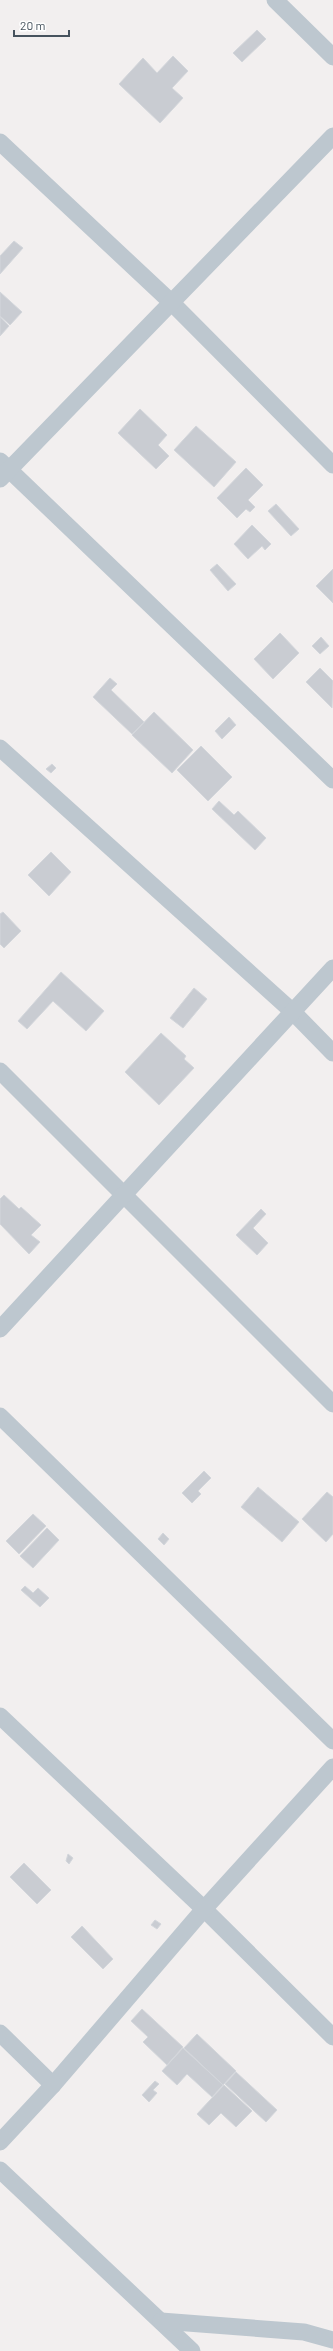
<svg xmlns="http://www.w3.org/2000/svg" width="333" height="2351" font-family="Barlow,sans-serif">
	<rect width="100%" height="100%" fill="#f2efef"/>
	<g fill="#c9ccd2" stroke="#d3d6db">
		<polygon points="257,30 266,39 242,62 233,53"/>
		<polygon points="173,56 188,71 172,88 183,98 160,123 119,84 143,58 157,73"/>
		<polygon points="14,241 23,248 0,274 0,256"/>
		<polygon points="0,292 22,312 10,325 0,316"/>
		<polygon points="0,317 9,326 0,336"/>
		<polygon points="140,409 167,435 158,445 169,456 156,469 118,433"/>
		<polygon points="196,426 236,462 214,487 174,450"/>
		<polygon points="246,468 263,485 248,500 255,507 250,512 246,509 237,518 217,498"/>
		<polygon points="276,504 299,529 291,536 268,511"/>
		<polygon points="252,525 271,544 265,550 262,546 248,559 234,544"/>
		<polygon points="217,564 236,584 228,591 210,570"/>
		<polygon points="333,569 333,603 316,586"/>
		<polygon points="280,633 299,653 273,679 254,659"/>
		<polygon points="321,637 329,646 320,654 312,646"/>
		<polygon points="320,668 333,681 332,708 306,682"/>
		<polygon points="110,678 117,684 111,690 144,722 132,734 93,697"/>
		<polygon points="154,712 193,750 172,773 132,735"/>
		<polygon points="229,717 236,725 222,739 215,731"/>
		<polygon points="201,746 232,777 208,801 177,770"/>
		<polygon points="52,764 56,768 51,773 46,769"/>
		<polygon points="219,801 234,815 238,811 266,838 255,850 212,809"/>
		<polygon points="51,852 71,872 49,896 28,875"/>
		<polygon points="3,912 21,931 4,948 0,944 0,914"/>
		<polygon points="61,972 104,1011 86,1031 53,1001 27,1029 18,1021"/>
		<polygon points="194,988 207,999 183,1028 170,1018"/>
		<polygon points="161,1033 186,1056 184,1059 194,1068 159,1105 125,1072"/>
		<polygon points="4,1195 19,1209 21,1207 41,1225 31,1235 40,1242 29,1254 0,1224 0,1199"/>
		<polygon points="261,1209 266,1214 253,1228 268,1243 257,1255 236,1235"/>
		<polygon points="204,1471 211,1478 198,1491 201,1494 192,1503 182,1493"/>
		<polygon points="258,1487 299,1522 282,1542 241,1507"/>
		<polygon points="327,1492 333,1497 333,1534 326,1542 302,1519"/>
		<polygon points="33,1514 46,1526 19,1554 6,1541"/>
		<polygon points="47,1528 59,1540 33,1568 20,1556"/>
		<polygon points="163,1533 169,1539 164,1545 158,1539"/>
		<polygon points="25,1586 33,1593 38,1588 49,1598 40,1607 21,1590"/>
		<polygon points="68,1854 73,1858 69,1864 66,1861"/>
		<polygon points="24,1863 51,1890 37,1904 10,1877"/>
		<polygon points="155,1920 161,1924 157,1929 151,1925"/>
		<polygon points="82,1926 113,1959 103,1969 71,1937"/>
		<polygon points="142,2009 183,2047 167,2065 143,2042 148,2037 131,2021"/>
		<polygon points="197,2034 236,2071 223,2085 184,2048"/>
		<polygon points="183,2048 223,2085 212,2097 187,2074 177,2085 162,2071"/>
		<polygon points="236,2072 277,2110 266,2122 225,2084"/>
		<polygon points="155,2081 159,2084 153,2090 157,2093 149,2102 142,2095"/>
		<polygon points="224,2085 252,2111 236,2127 221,2113 209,2125 197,2114"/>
	</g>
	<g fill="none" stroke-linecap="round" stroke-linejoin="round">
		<g stroke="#bdc7cf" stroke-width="17">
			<polyline points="275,0 333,57"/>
			<polyline points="0,142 172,303 333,465"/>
			<polyline points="0,461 333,780"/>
			<polyline points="0,479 333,136"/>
			<polyline points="0,748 293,1012 333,1053"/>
			<polyline points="0,1071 333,1404"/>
			<polyline points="0,1329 333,968"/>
			<polyline points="0,1416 333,1741"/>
			<polyline points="0,1716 204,1909 333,2037"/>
			<polyline points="0,2033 53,2085"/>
			<polyline points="0,2142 53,2085 204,1909 333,1767"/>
			<polyline points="0,2170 192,2351"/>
			<polyline points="161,2321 304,2332 333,2340"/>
		</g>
	</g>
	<path d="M14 30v6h55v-6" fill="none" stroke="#47535e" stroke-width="2"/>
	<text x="20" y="30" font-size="12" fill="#47535e" stroke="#ffffff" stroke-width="3" paint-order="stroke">20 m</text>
</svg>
